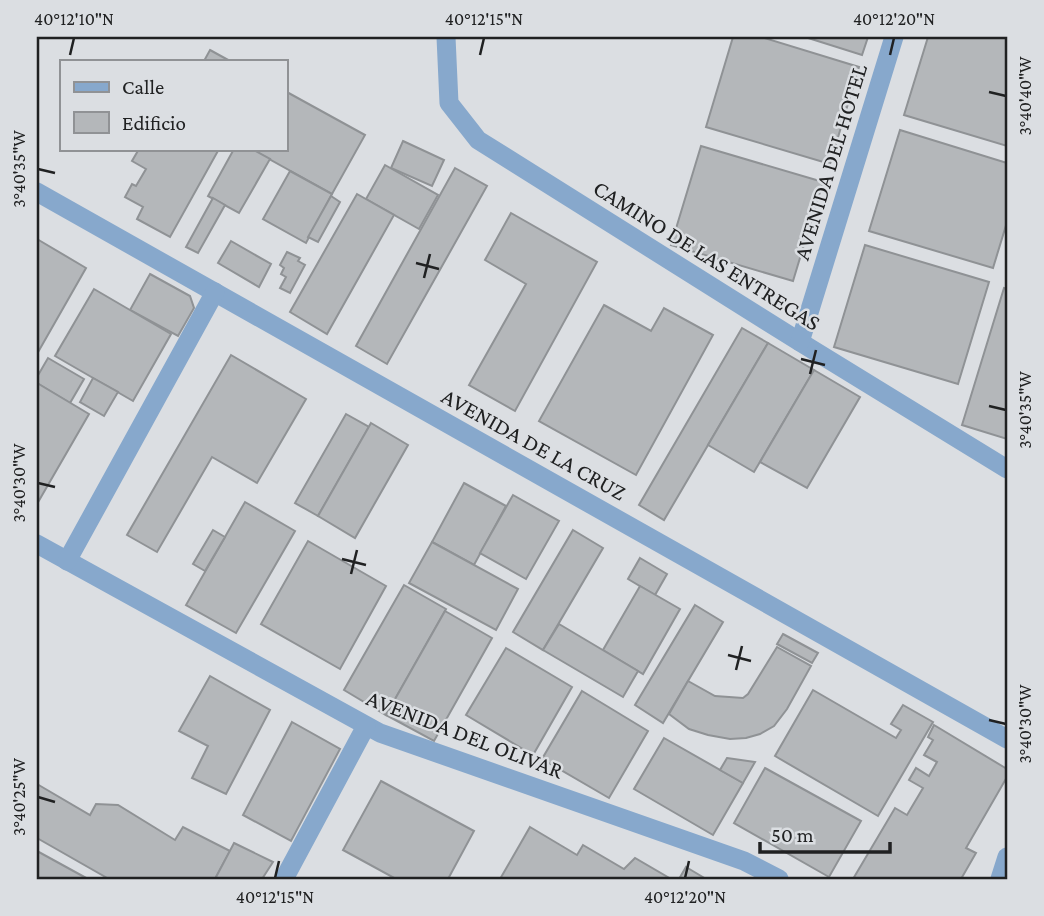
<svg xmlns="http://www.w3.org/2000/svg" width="1044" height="916" font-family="'Crimson Pro',serif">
	<rect width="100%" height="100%" fill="#dbdee2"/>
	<g fill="#b4b7ba" stroke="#8f9295" stroke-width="2">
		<polygon points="733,37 761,37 859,67 830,164 706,127"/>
		<polygon points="805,37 868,37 862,55"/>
		<polygon points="928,37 1002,37 1007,38 1007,146 904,115"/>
		<polygon points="210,50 230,61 204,61"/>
		<polygon points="285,91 365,135 332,194 251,149 285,149"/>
		<polygon points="900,130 1007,163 1007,222 993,268 869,231"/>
		<polygon points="403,141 444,160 432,186 391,168"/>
		<polygon points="701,146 823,182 793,281 671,245"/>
		<polygon points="139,149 219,149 170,237 137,219 143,207 125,197 132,184 136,186 146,169 132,161"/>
		<polygon points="234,149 252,149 270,159 239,213 208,196"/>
		<polygon points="385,165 438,195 419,229 366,199"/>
		<polygon points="455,168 487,186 387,364 356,346"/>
		<polygon points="290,171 332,194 306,243 263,219"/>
		<polygon points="357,194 394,215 327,334 290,312"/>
		<polygon points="331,196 340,202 318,242 308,237"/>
		<polygon points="213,198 225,205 198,253 186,247"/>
		<polygon points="511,213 597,262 515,411 469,385 526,284 485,260"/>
		<polygon points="37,239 86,268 37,354"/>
		<polygon points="231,241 271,264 259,287 218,263"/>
		<polygon points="865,245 989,282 958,384 834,347"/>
		<polygon points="287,252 300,258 298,261 305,265 290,293 280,288 286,277 281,274 284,268 280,265"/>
		<polygon points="150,274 190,296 194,308 178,336 130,310"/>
		<polygon points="1004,288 1007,289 1007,439 962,425"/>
		<polygon points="94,289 171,334 133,401 55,356"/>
		<polygon points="604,305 651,331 664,308 713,335 636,475 539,421"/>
		<polygon points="742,328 768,343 664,520 639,505"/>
		<polygon points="768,343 814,370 754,472 708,445"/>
		<polygon points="231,355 306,399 257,483 212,457 157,552 127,535"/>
		<polygon points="48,358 84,379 70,403 37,383 37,377"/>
		<polygon points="814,370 860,397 807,488 760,462"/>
		<polygon points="93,378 118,392 104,416 80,402"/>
		<polygon points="37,383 89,414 37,504"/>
		<polygon points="346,414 369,427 318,516 295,503"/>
		<polygon points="371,423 408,445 355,538 318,516"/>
		<polygon points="464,483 506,506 474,565 432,542"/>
		<polygon points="513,495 559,521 526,579 480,553"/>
		<polygon points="245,502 295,531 236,633 186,605"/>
		<polygon points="213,530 225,537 205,571 193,564"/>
		<polygon points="573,530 603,548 543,650 513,632"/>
		<polygon points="308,541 386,586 340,669 261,624"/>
		<polygon points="432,542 518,589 496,630 409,583"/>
		<polygon points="640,558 667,574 655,595 628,579"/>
		<polygon points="404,585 446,609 386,715 344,690"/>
		<polygon points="640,586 680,609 643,674 603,650"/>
		<polygon points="695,605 723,622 663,723 635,705"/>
		<polygon points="445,611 492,638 434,741 386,715"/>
		<polygon points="559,624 638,671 623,697 543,650"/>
		<polygon points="783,634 818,653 812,663 777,644"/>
		<polygon points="777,647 811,666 787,709 774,726 760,734 746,738 730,739 708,735 689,729 669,714 688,681 715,696 743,698 748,694"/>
		<polygon points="506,648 572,687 533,755 466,715"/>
		<polygon points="210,676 270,710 226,794 192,778 208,746 179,731"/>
		<polygon points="813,690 896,738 901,730 891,724 903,705 933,722 878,816 775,756"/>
		<polygon points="582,691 648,731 609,798 542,759"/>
		<polygon points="292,722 340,749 291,841 243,815"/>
		<polygon points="934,725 1007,769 1007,777 966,848 976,853 961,879 853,879 895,808 907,815 923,788 909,780 916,768 929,776 937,762 924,755 933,740 928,737"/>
		<polygon points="664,738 743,783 713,835 634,789"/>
		<polygon points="727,758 755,762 743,783 720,770"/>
		<polygon points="765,768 861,821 829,877 734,823"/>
		<polygon points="381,781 474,831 448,879 396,879 343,850"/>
		<polygon points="37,784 90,815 96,804 118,805 175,840 183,827 230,851 215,879 109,879 37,838"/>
		<polygon points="530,827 577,855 583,845 624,869 635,858 671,879 500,879"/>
		<polygon points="234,843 273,862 262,879 215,879"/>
		<polygon points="37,851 88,879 37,879"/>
		<polygon points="686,867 706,879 679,879"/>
	</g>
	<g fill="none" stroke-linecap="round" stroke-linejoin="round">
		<g stroke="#87a8cc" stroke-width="19">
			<polyline points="446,37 449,103 478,140 800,342 1007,469"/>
			<polyline points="37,192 1007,739"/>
			<polyline points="800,342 894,37"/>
			<polyline points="37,544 380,733 744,861 779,879"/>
			<polyline points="67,561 215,292"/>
			<polyline points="284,879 366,726"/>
			<polyline points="1000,879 1007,857"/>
		</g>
	</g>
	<path fill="none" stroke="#202122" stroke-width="2.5" d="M70 55 74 38M480 55 484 38M890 55 894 38M989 92 1006 96M38 169 55 173M416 263 439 269M424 278 430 254M801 359 825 365M810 374 816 350M989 406 1006 410M38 483 55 487M342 559 366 565M351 574 357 550M728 655 751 661M736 670 742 646M989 720 1006 724M38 797 55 802M275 878 279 861M685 878 689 861"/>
	<g text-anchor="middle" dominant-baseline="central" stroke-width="5" stroke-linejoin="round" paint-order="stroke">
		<g font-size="23" fill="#202122" stroke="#dbdee2">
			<text transform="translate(830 162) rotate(-73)">AVENIDA DEL HOTEL</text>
			<text transform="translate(707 255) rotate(32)">CAMINO DE LAS ENTREGAS</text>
			<text transform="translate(534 444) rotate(29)">AVENIDA DE LA CRUZ</text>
			<text transform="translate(465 734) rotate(21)">AVENIDA DEL OLIVAR</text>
		</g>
	</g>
	<rect width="1044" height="916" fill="none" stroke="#dbdee2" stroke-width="77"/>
	<rect x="60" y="60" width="228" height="91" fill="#dbdee2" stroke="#909295" stroke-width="2"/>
	<rect x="74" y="82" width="35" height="10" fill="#87a8cc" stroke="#909295" stroke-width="2"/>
	<text x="122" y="94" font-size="21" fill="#202122">Calle</text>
	<rect x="74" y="112" width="35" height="21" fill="#b4b7ba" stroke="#909295" stroke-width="2"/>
	<text x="122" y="130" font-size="21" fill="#202122">Edificio</text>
	<path d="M760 842v10h130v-10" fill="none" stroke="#202122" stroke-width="3.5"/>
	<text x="771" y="842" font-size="21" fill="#202122" stroke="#dbdee2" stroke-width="5" paint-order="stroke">50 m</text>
	<rect x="38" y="38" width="968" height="840" fill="none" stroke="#202122" stroke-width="2.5"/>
	<g font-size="18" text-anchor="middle" fill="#202122">
		<text x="74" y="25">40°12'10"N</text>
		<text x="484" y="25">40°12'15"N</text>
		<text x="894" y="25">40°12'20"N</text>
		<text transform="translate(1025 96) rotate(-90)" y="6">3°40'40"W</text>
		<text transform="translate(19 169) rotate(-90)" y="6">3°40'35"W</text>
		<text transform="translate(1025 410) rotate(-90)" y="6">3°40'35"W</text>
		<text transform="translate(19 483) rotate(-90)" y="6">3°40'30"W</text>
		<text transform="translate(1025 724) rotate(-90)" y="6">3°40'30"W</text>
		<text transform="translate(19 797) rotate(-90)" y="6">3°40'25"W</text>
		<text x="275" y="903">40°12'15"N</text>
		<text x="685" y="903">40°12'20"N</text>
	</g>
</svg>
